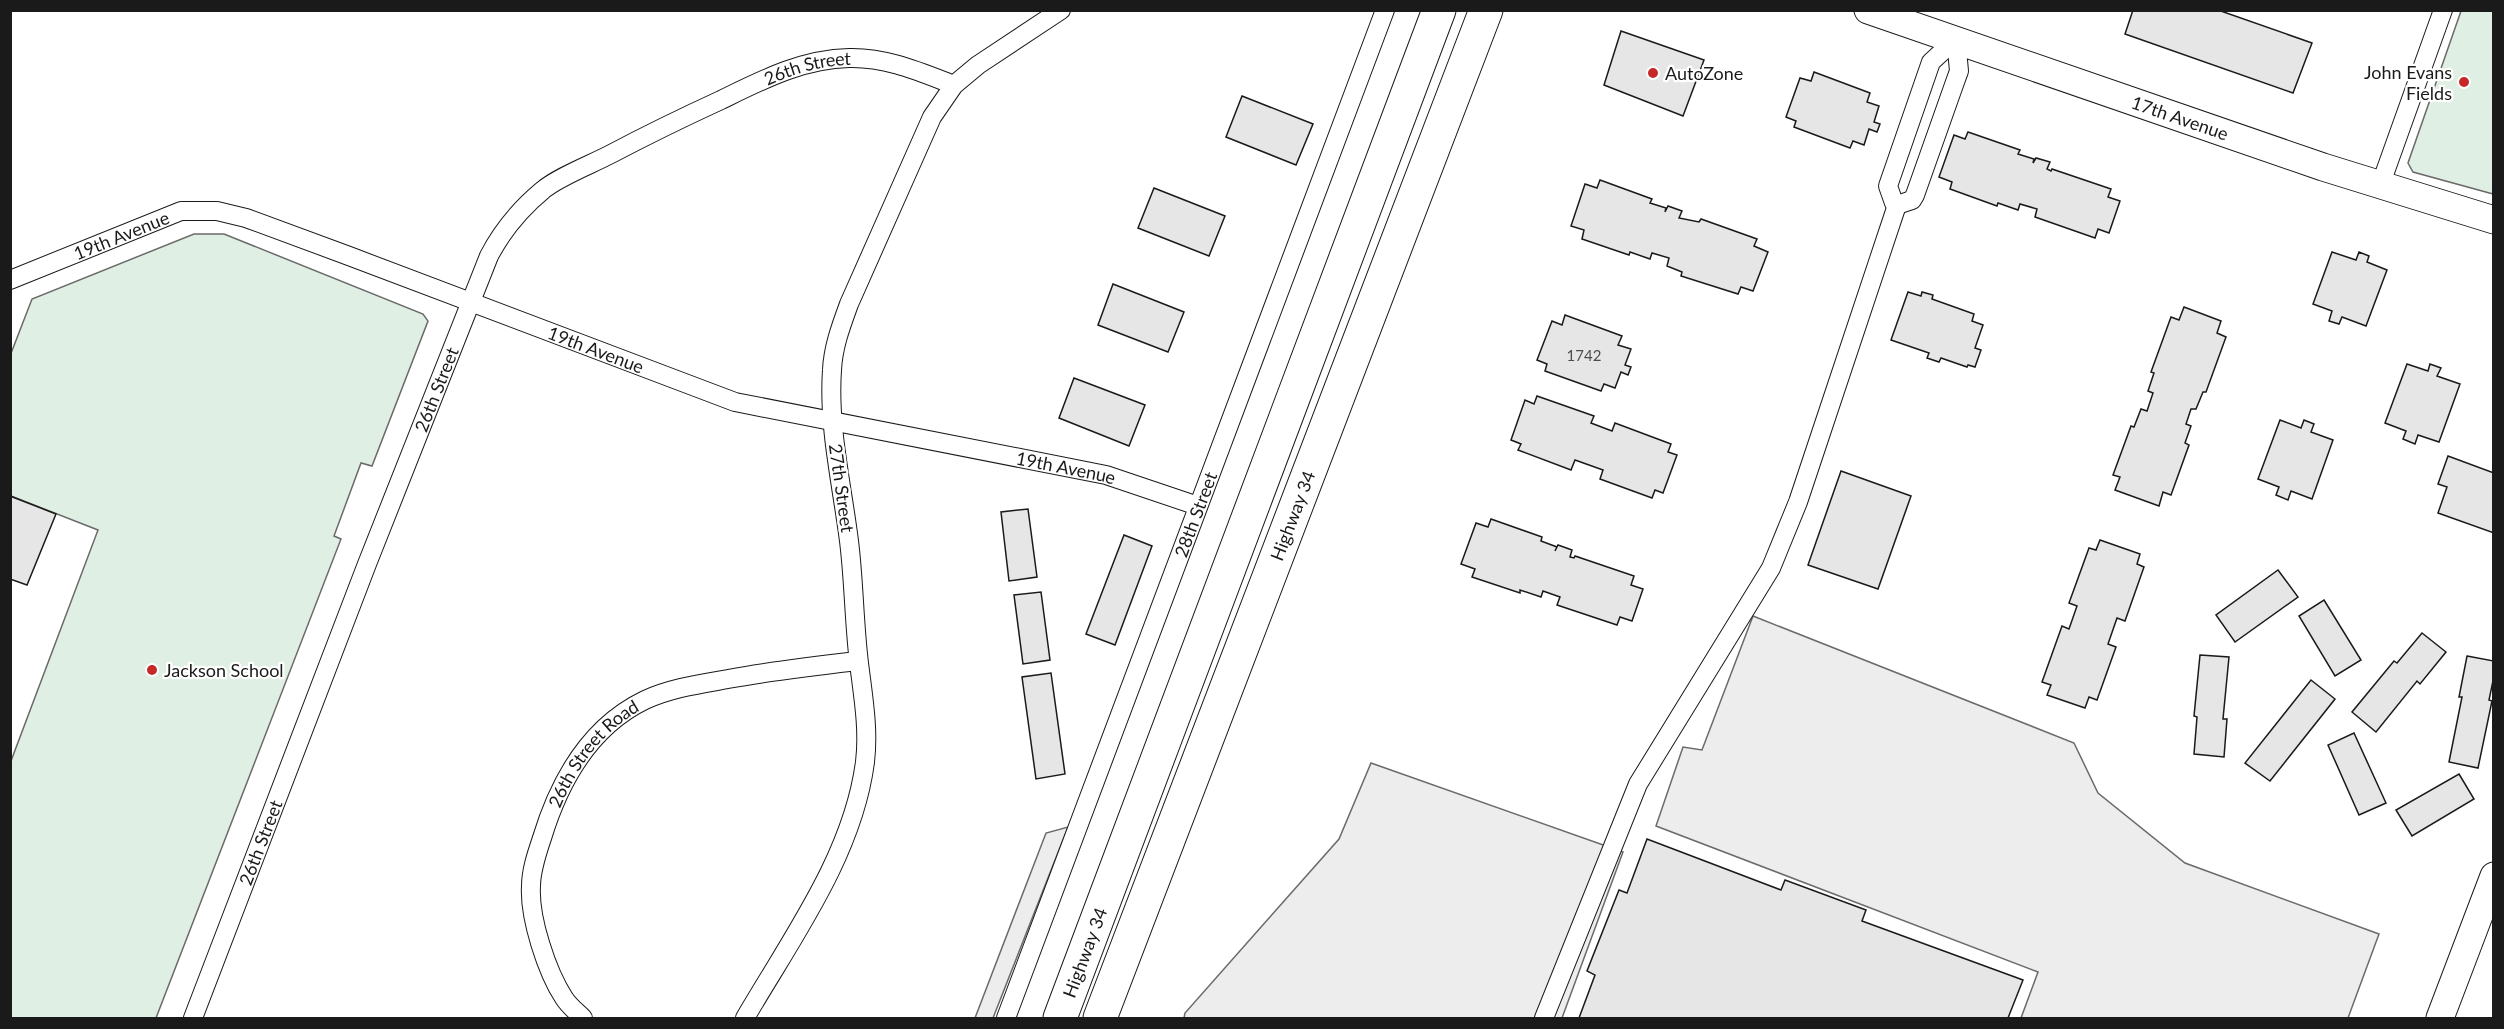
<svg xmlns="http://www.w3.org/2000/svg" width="2504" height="1029" font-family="Lato,sans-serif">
	<rect width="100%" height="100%" fill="#fff"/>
	<g fill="#e0efe3" stroke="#6a6a6a" stroke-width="1.5">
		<polygon points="2461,11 2493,11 2493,194 2413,172 2408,163"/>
		<polygon points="194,234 224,234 423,314 428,321 372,466 361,463 334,536 341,539 156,1018 11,1018 11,761 98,530 11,496 10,356 32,299"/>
	</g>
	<g fill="#ededed" stroke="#6a6a6a" stroke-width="1.5">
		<polygon points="1753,616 2074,743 2098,793 2185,863 2379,934 2348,1018 2021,1018 2038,972 1656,826 1683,747 1702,750"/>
		<polygon points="1371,763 1623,852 1562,1018 1184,1018 1185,1013 1339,839"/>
		<polygon points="1068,827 993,1018 975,1018 1046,833"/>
	</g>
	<g fill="#e6e6e6" stroke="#1a1a1a" stroke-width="1.5">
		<polygon points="2133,10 2218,10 2312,43 2293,93 2125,34"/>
		<polygon points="1621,31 1704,60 1683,116 1604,85"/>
		<polygon points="1814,72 1870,93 1867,102 1879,106 1874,122 1880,124 1877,132 1869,129 1864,145 1853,141 1850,148 1794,127 1796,121 1786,117 1800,78 1811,81"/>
		<polygon points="1242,96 1313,124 1296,165 1226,137"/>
		<polygon points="1968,132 2020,150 2018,154 2034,159 2033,163 2036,158 2050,162 2047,169 2051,171 2052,169 2111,189 2108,197 2120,201 2109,233 2098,229 2095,238 2035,217 2037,209 2020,204 2018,210 1998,203 1997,206 1950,189 1952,182 1939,177 1954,135 1965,139"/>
		<polygon points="1600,180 1652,199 1650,203 1666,208 1665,212 1668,206 1682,211 1679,218 1699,222 1701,219 1757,239 1754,246 1768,252 1753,291 1741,287 1738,294 1681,276 1682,272 1667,266 1669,258 1652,253 1650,259 1630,252 1629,255 1582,239 1584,230 1571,226 1585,184 1597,188"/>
		<polygon points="1154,188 1225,216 1209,256 1138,228"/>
		<polygon points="2332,252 2356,260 2359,252 2369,256 2367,262 2387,270 2366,326 2342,317 2339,324 2329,321 2332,311 2313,304"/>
		<polygon points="1113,284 1184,312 1168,352 1098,325"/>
		<polygon points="1908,292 1921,296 1922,292 1933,295 1932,299 1974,314 1972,321 1983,325 1975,348 1981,350 1975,367 1968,365 1967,367 1941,358 1939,362 1927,358 1929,353 1891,340"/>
		<polygon points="2184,307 2221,321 2217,333 2226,337 2206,392 2203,392 2196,409 2191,409 2186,424 2191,426 2185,443 2189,445 2171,495 2163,492 2159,506 2115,490 2120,477 2113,475 2131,426 2134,427 2141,409 2147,411 2153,393 2148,391 2154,373 2151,372 2171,317 2179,320"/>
		<polygon points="1565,315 1622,336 1618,345 1631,349 1625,365 1631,367 1628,375 1621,372 1615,388 1604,384 1601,391 1545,371 1547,364 1537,360 1552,321 1562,325"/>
		<polygon points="2407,364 2428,371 2430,364 2441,368 2437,376 2460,384 2439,442 2418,435 2415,444 2403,439 2406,431 2385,423"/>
		<polygon points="1074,378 1145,405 1129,446 1059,418"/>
		<polygon points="1537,396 1594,416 1591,423 1612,431 1615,423 1671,444 1668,452 1677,455 1663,493 1655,490 1652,498 1600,479 1603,470 1575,460 1571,470 1518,450 1521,444 1511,440 1525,400 1534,404"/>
		<polygon points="2280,420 2301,428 2304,420 2314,424 2311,432 2333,440 2312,499 2291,491 2288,500 2276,495 2279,487 2258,479"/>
		<polygon points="2448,456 2494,473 2494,533 2438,513 2447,487 2438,484"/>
		<polygon points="1841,471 1911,496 1878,589 1808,565"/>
		<polygon points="10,496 56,514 27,585 10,579"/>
		<polygon points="1028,509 1037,577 1009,581 1001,512"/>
		<polygon points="1491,519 1542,537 1541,541 1557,547 1555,551 1558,545 1572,550 1570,557 1574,558 1575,556 1634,576 1631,585 1643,589 1632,621 1620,617 1617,625 1557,605 1560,597 1543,591 1541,597 1520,590 1520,593 1472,577 1475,569 1461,564 1476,523 1488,527"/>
		<polygon points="1124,535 1152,546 1115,645 1086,634"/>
		<polygon points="2100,540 2140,554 2137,564 2144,567 2125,621 2117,618 2108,644 2116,647 2097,700 2089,697 2085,708 2047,695 2051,685 2042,682 2062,626 2069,629 2077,606 2069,603 2089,548 2096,550"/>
		<polygon points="2278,570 2298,597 2235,642 2216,615"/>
		<polygon points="1041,592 1050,660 1023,664 1014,595"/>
		<polygon points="2324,600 2361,660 2335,676 2299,616"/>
		<polygon points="2422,633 2446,652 2420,684 2417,681 2376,732 2352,712 2394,661 2397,663"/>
		<polygon points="2200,655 2229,657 2223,719 2227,719 2224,757 2194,754 2197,717 2194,716"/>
		<polygon points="2467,656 2494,661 2494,676 2489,700 2492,701 2478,768 2449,762 2462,697 2459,697"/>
		<polygon points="1051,673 1065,774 1036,779 1022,677"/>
		<polygon points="2311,680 2335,699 2270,781 2245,763"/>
		<polygon points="2354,733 2386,803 2359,815 2328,745"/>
		<polygon points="2459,774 2474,799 2412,836 2396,810"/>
		<polygon points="1647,839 1781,890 1785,880 1866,910 1862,921 2023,980 2008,1018 1579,1018 1595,975 1587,971 1619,890 1627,893"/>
	</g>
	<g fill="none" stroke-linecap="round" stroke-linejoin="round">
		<defs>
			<g id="street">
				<polyline points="2380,186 2443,10"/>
				<polyline points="1897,205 1894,203 1888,186 1931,62 1956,39"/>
				<polyline points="1897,205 1912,200 1915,195 1955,82 1959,71 1956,39"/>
				<path id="s1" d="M10 280 181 211H217L246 218 349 256 735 402 1106 475 1198 506"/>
				<path id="s2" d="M193 1018 367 564 489 256C502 231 520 209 543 190 558 177 592 164 611 154 647 135 684 117 721 100 762 80 802 59 849 58 886 57 920 72 954 85"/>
				<path id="s3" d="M583 1018C577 1012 569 1006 564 998 547 972 529 918 531 886 531 870 537 853 542 838 559 782 589 727 645 700 671 688 700 684 728 679 771 671 815 666 858 661"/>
				<path d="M745 1018C791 939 853 855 865 762 869 729 863 696 859 663 854 622 854 581 849 541 842 485 828 427 832 370 833 347 841 326 849 304L932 117 954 85 978 65 1061 10"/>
				<path id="s4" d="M1006 1018 1385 10"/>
				<polyline points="1544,1018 1638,784 1771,568 1798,502 1897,205"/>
			</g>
			<g id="secondary">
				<path id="s5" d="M1868 10 2323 167 2494 220"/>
				<polyline points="2440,1018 2494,876"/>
			</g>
			<g id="highway">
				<path id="s6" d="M1060 1018 1439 10"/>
				<path id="s7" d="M1100 1018 1486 10"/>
			</g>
		</defs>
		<use href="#street" stroke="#1a1a1a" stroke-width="20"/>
		<use href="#secondary" stroke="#1a1a1a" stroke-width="29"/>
		<use href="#highway" stroke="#1a1a1a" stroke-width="35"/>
		<use href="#street" stroke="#fff" stroke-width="18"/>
		<use href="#secondary" stroke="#fff" stroke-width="27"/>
		<use href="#highway" stroke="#fff" stroke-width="33"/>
	</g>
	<g fill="#c62828" stroke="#fff" stroke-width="2">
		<circle cx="1653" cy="73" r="6"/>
		<circle cx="2464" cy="82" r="6"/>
		<circle cx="152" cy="670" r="6"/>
	</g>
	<g text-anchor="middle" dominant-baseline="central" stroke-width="4.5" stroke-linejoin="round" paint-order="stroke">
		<g font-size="15" fill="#4d4d4d">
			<text x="1584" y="355">1742</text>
		</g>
		<g font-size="18" fill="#1a1a1a" stroke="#fff">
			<text stroke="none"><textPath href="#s2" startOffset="1196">26th Street</textPath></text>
			<text stroke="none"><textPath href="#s5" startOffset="330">17th Avenue</textPath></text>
			<text stroke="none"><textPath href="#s1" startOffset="120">19th Avenue</textPath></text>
			<text stroke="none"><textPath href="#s1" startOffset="624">19th Avenue</textPath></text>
			<text stroke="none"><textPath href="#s2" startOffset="674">26th Street</textPath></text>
			<text stroke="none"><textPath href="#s1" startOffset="1110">19th Avenue</textPath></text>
			<text transform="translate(842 488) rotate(82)">27th Street</text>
			<text stroke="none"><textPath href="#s4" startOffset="538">28th Street</textPath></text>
			<text stroke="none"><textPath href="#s7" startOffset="538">Highway 34</textPath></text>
			<text stroke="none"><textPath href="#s3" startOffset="296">26th Street Road</textPath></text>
			<text stroke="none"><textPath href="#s2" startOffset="188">26th Street</textPath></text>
			<text stroke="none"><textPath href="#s6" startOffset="70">Highway 34</textPath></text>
		</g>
		<g font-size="18" fill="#1a1a1a" stroke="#fff" text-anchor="start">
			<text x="2452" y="72" text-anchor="end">John Evans<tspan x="2452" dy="21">Fields</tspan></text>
			<text x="1665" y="73">AutoZone</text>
			<text x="164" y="670">Jackson School</text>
		</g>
	</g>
	<rect width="2504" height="1029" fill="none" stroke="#1a1a1a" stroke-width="24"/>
</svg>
